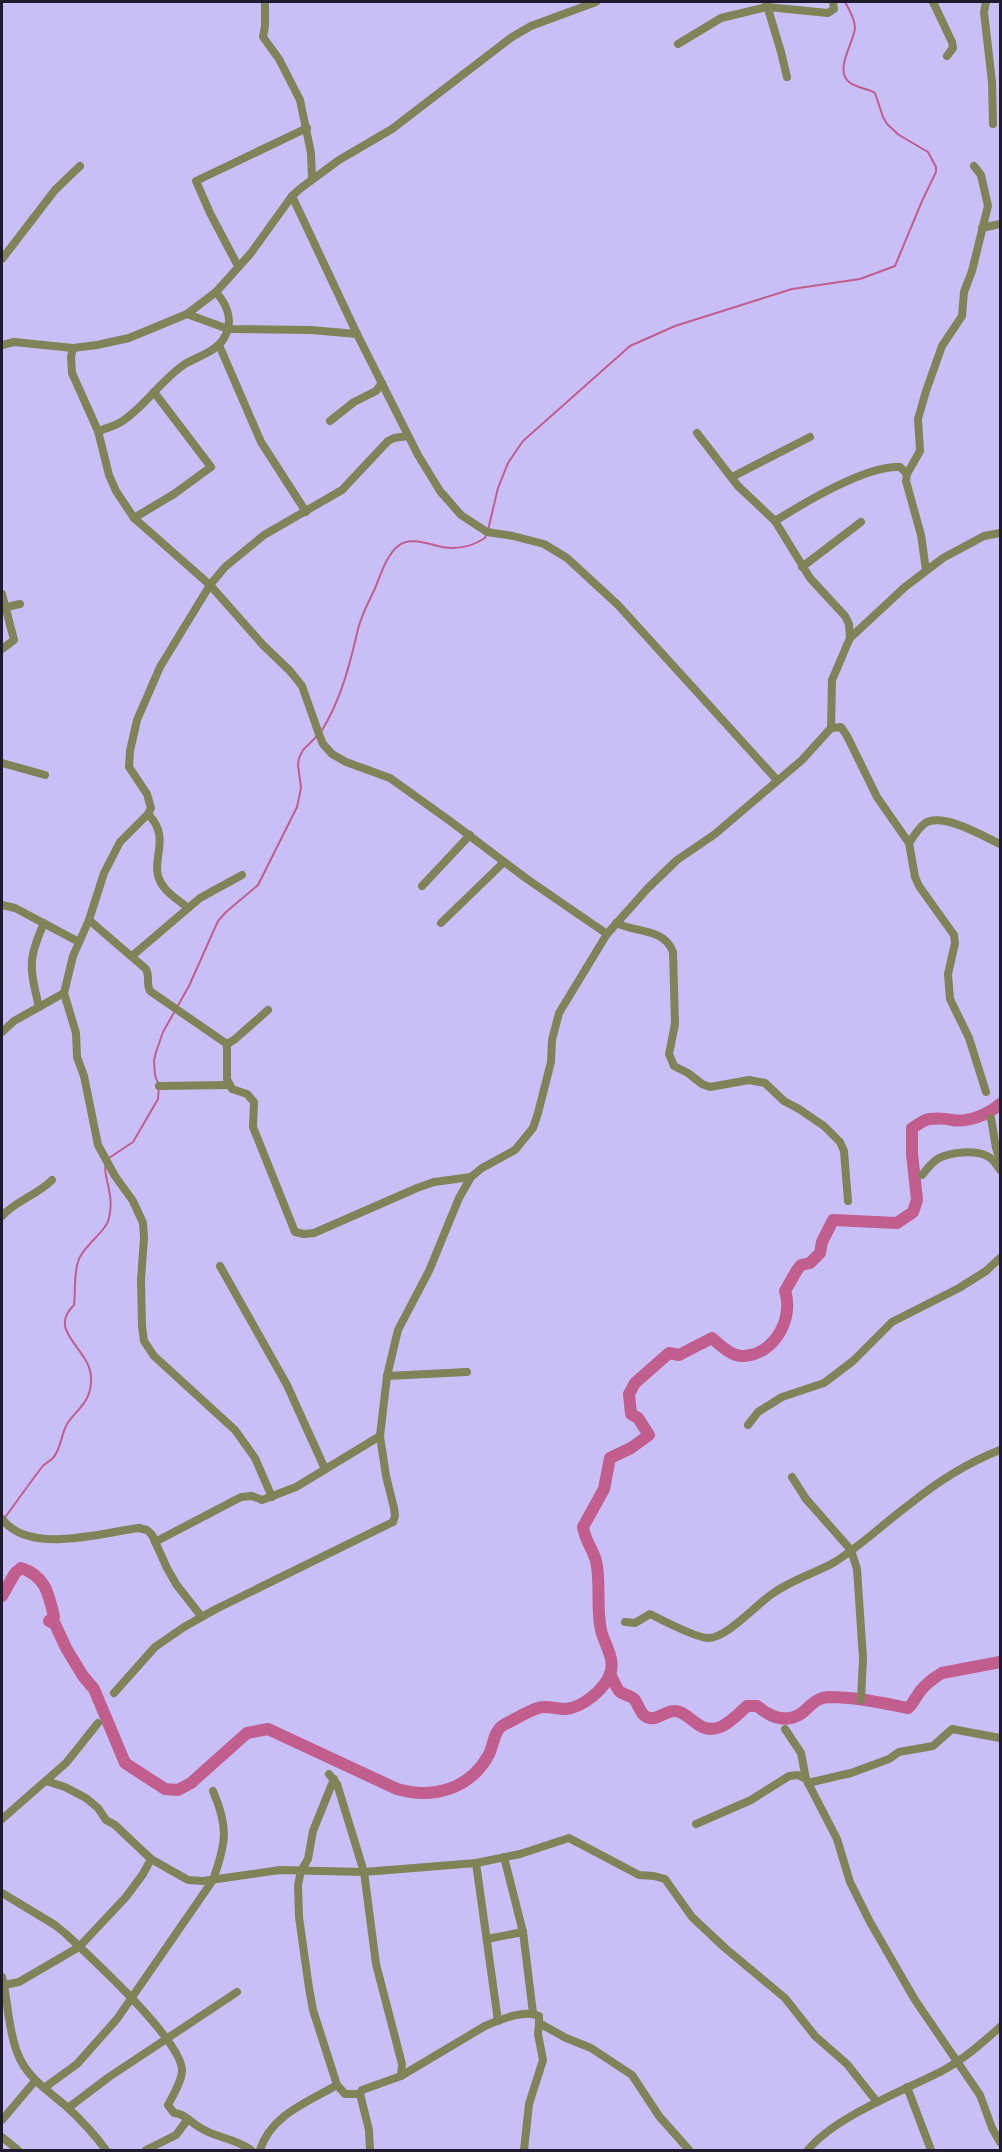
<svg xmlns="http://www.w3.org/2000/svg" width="1002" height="2152" font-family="Montserrat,sans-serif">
	<rect width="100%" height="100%" fill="#c8bff7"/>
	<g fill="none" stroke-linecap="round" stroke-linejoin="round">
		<g stroke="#c25e8e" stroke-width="2">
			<path d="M488 530 498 488 508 463 523 441 630 346 675 326 792 289 860 279 895 266 922 201 936 172V167L928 152 899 135 887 124 883 117 875 93C867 88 856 88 849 82 834 70 854 42 855 28 855 19 849 9 845 2"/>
			<path d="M321 732C341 700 350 664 358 629 362 613 370 600 376 586 381 573 387 555 398 546 412 534 435 548 451 548 465 548 474 545 485 538L486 535"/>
			<polyline points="109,1158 133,1142 158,1099 159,1086 155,1075 154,1061 156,1052 163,1032 189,986 218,921 226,912 258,885 297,807 301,788 298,765 299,758 303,750 317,736"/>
			<path d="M4 1519C17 1501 29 1484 42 1467 45 1463 49 1462 53 1458 61 1449 61 1435 67 1424 77 1409 90 1403 91 1382 94 1349 45 1333 74 1305 76 1290 73 1274 79 1259 85 1244 106 1232 109 1218 111 1209 111 1198 109 1190 108 1180 103 1173 106 1162"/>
		</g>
		<g stroke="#c25e8e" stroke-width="12">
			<path d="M2 1596 15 1573 21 1568C46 1576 49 1595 54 1617L49 1621 55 1624 66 1648 83 1676 94 1689 125 1763 165 1789 178 1790 191 1783 247 1733 268 1729 397 1789C432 1799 469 1790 488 1756 494 1746 493 1730 505 1724 516 1719 526 1712 538 1708 547 1705 555 1709 565 1709 582 1708 604 1690 610 1674 616 1659 604 1644 601 1630 596 1609 601 1581 596 1561 593 1549 585 1541 583 1527L604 1489 610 1458 631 1448 649 1435 638 1418 631 1414 629 1394 635 1383 669 1353 679 1355 712 1338C720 1345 732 1357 744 1356 775 1354 794 1318 785 1291L797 1270 801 1265 810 1263 820 1253 822 1242 833 1220 897 1223 913 1212 917 1200 912 1154V1128C918 1125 923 1120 929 1119 937 1118 944 1118 952 1120 968 1123 989 1114 1000 1104"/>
			<path d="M610 1674C613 1679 616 1687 619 1691 623 1695 631 1695 635 1700 640 1708 642 1720 654 1718 661 1717 668 1710 676 1711 684 1712 690 1719 696 1723 716 1739 733 1719 747 1706H757C770 1717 786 1724 802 1713 812 1705 815 1698 829 1697 856 1697 882 1703 908 1708 913 1704 913 1701 917 1696 922 1687 933 1678 942 1673L1000 1662"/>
		</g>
		<g stroke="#808357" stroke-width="8">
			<polyline points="265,2 265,26 263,37 279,59 300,100 311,153 312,179"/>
			<polyline points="766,2 781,52 787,77"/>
			<polyline points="933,2 952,42 953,48 947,56"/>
			<polyline points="986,2 984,12 992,82 993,124"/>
			<polyline points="678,44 721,18 767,7 828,13 834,9 833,2"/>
			<polyline points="292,196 357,334 418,455 440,491 461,515 487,532 513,536 544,544 567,558 618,605 777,780"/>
			<polyline points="982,228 1000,224"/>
			<polyline points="2,259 55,190 80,166"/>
			<polyline points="238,266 210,213 196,181 307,128"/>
			<polyline points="187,314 228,329 311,330 357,334"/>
			<polyline points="2,345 14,342 73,348 97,345 129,338 187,314 216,292 251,253 292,196 301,188 339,160 392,129 512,37 531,26 596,2"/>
			<polyline points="219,345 261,442 306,512"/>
			<polyline points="73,348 71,357 72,373 98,431 109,475 116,491 134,518 210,585 263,645 290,671 302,686 319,734 323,744 332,754 346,762 390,778 450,821 527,879 607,934"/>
			<polyline points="330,421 354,402 376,391 382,383"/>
			<path d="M98 431C107 428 116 426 124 420 147 404 162 379 185 364 197 357 217 351 224 338 234 321 228 306 216 292"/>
			<polyline points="697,433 738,486 775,521 810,578 845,616 849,624 850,638"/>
			<polyline points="732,477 810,437"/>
			<polyline points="134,518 174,494 211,467 154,392"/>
			<path d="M775 521C804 503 866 465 900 467L907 474"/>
			<polyline points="802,567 861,522"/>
			<polyline points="926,570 921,535 906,481 907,474 920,451 918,419 926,391 942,346 962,316 964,292 972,271 988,206 981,175 974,166"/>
			<polyline points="2,594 14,640 2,649"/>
			<polyline points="2,608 20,604"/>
			<polyline points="831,728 841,727 847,736 877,797 909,843 915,877 919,886 954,935 955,943 948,974 950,999 969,1038 986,1092"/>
			<polyline points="2,763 45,775"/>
			<path d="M148 814C174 840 146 863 163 886 169 895 180 901 188 908"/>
			<path d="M909 843C913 837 918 829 924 824 941 811 983 836 1000 844"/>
			<polyline points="422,886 470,835"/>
			<polyline points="2,905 15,908 79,942"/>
			<path d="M89 920 146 969C150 976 146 983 150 991L227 1044 234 1040 268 1010"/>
			<polyline points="441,923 504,862"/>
			<path d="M616 923C637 933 664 928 673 952L675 1024 669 1054 674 1066 688 1073 702 1084 710 1087 749 1080 765 1083 784 1101 799 1109 824 1126 840 1142 844 1151 848 1201"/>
			<polyline points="132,956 200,898 242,875"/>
			<path d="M39 1007C30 968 27 961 44 923"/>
			<polyline points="2,1032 14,1021 64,993"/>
			<polyline points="227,1044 227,1079 232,1089 247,1094 254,1102 253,1127 295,1232 304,1234 314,1233 417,1188 434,1182 471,1177"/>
			<polyline points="159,1086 229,1085"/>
			<polyline points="991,1118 996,1148 1000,1160"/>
			<path d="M922 1175C927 1169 932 1162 939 1158 951 1152 975 1150 987 1156 992 1158 997 1165 1000 1170"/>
			<path d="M2 1216C18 1199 36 1196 52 1180"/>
			<polyline points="220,1266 287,1385 325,1469"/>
			<polyline points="387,1376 467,1372"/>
			<polyline points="748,1425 758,1412 782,1397 824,1383 853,1361 892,1322 959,1288 986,1271 1000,1258"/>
			<polyline points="792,1477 806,1499 851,1550 857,1569 863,1658 861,1700"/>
			<polyline points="272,1497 255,1458 235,1430 154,1356 144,1341 142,1326 141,1280 144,1237 143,1223 133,1201 115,1176 98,1145 84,1076 77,1057 76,1033 64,993 73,956 89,920 104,873 120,842 148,814 151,808 147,794 129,767 130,751 137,720 160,667 210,585 225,567 264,535 342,490 388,441 394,438 408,436"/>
			<path d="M2 1519C29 1555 100 1533 139 1528L147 1530 152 1535 167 1568 176 1584 201 1616"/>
			<polyline points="155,1542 241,1497 252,1496 262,1500 296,1487 380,1436"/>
			<path d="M625 1622 635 1623 650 1614C662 1620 698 1639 709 1638 726 1638 756 1605 772 1594 791 1580 813 1574 833 1563 861 1546 884 1523 910 1504 936 1483 969 1462 1000 1450"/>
			<polyline points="114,1693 155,1647 184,1627 216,1609 393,1522 395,1516 394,1508 386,1476 380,1436 387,1376 398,1330 429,1271 459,1198 471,1177 482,1168 515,1150 533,1128 538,1113 551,1062 552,1040 559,1013 607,934 648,888 677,860 715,834 802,760 831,728 832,680 850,638 905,587 943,558 984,536 1000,533"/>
			<polyline points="785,1729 801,1753 806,1779 837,1839 850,1882 870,1922 915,2000 980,2095 992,2128 1000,2142"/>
			<polyline points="329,1774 337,1784 364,1872 376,1964 402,2064 401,2076"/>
			<polyline points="334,1779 313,1831 308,1859 301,1871 298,1885 299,1917 309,1988 313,2010 337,2085 345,2094 360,2094"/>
			<polyline points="46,1781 65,1787 86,1798 98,1808 106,1820 115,1825 151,1859 188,1880 203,1881 280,1870 364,1872 476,1863 520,1854 569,1838 639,1875 654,1876 665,1879 692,1917 725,1948 785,1998 815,2036 847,2064 877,2102"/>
			<polyline points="808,1783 851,1773 889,1759 899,1752 933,1746 952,1729 1000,1738"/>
			<polyline points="2,1819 66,1763 98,1723"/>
			<polyline points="696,1824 751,1800 789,1776 798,1775 806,1779"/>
			<polyline points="504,1857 523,1932 533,2013"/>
			<polyline points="476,1863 498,2021"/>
			<path d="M2 1893 55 1925 66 1934C89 1956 183 2041 182 2071 182 2081 173 2095 168 2105L174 2113C184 2113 190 2122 199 2127 215 2138 235 2138 251 2150"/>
			<polyline points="487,1939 523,1932"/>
			<path d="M2 1977 4 1985C8 2007 9 2031 17 2052 26 2077 47 2090 66 2106 80 2119 95 2135 106 2150"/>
			<polyline points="4,1985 19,1982 79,1947 126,1897 143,1874 151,1859"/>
			<polyline points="907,2087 931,2150"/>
			<path d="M44 2088 77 2064 117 2019 213 1880C226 1843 229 1828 213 1791"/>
			<polyline points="68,2108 109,2077 237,1992"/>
			<polyline points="2,2120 35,2081"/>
			<polyline points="2,2137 18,2150"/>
			<polyline points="146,2150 176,2135 188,2119"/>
			<path d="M260 2150C271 2115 308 2102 337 2085"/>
			<path d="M370 2150 369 2130 360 2094 362 2090 401 2076 485 2026C500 2020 523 2009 539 2016V2023L566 2038 591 2048 632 2075 659 2116 689 2150"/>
			<polyline points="524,2150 529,2104 543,2060 538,2034 539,2023"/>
			<path d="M808 2150C834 2117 903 2091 942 2071 963 2060 982 2043 1000 2027"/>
		</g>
	</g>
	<rect width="1002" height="2152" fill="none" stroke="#1e1b2f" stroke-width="6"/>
</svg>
